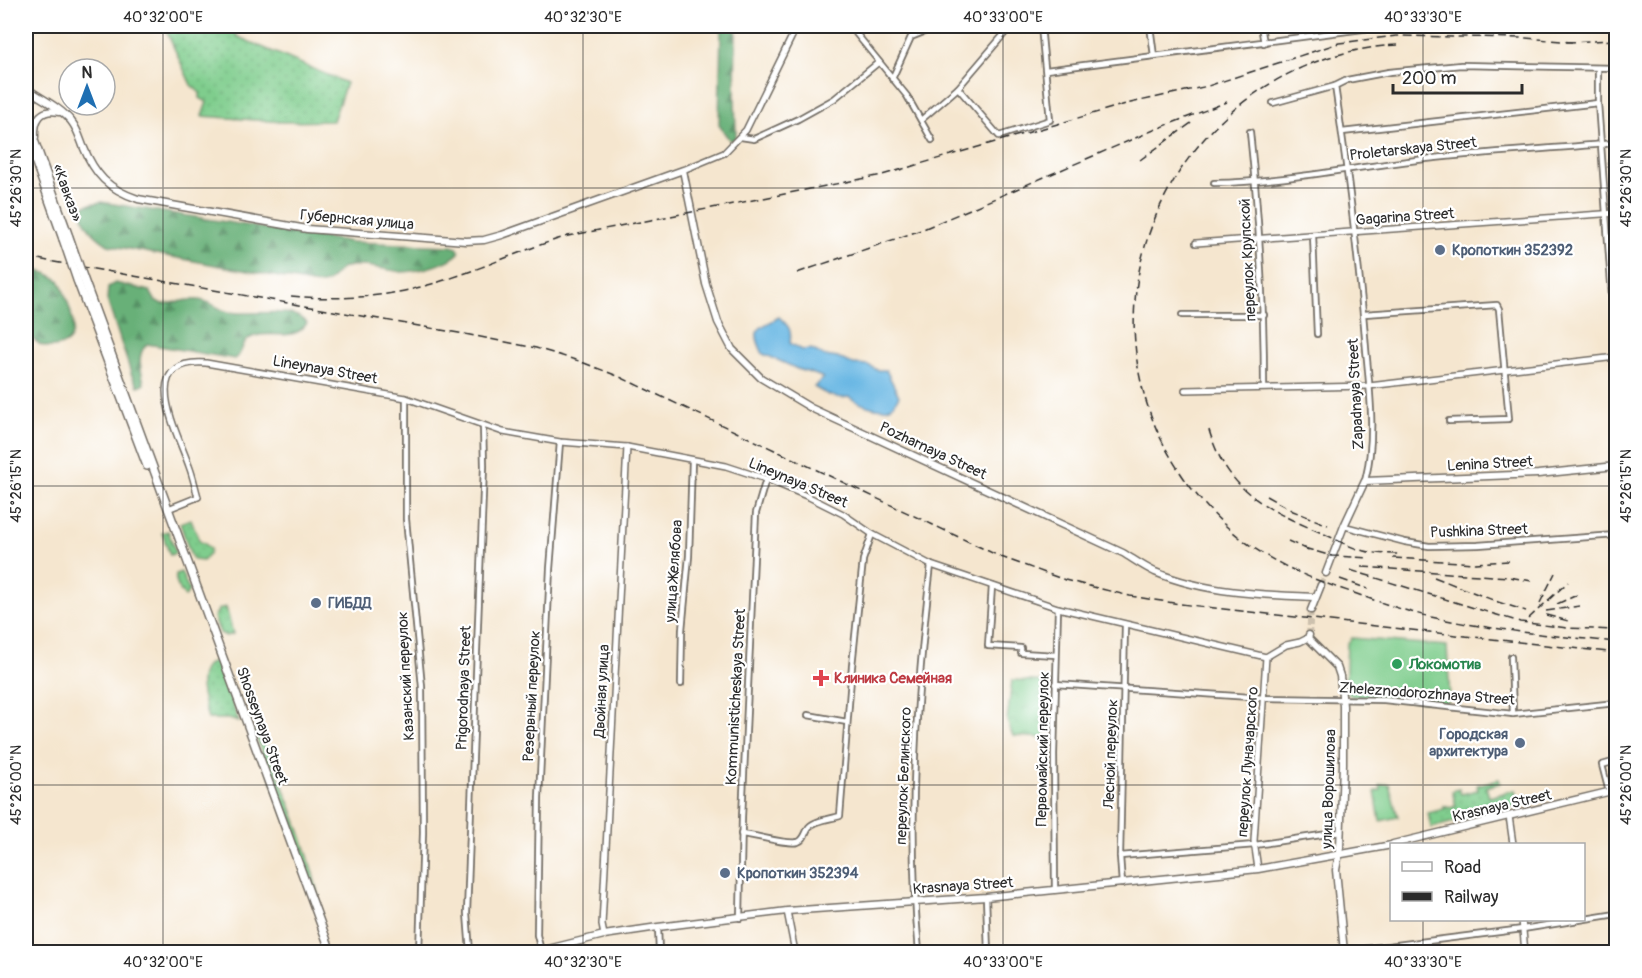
<svg xmlns="http://www.w3.org/2000/svg" width="1642" height="978" font-family="Pangolin,sans-serif">
	<defs>
		<pattern id="grass-dots" width="8" height="8" patternUnits="userSpaceOnUse" patternTransform="scale(1.5)"><rect width="8" height="8" fill="#7fcd8d"/><path d="M2 2h.1M6 6h.1" fill="none" stroke="#6eb07a" stroke-width="1.8" stroke-linecap="round"/></pattern>
		<pattern id="forest-firs" width="22" height="20" patternUnits="userSpaceOnUse" patternTransform="scale(1.5)"><rect width="22" height="20" fill="#67b078"/><path d="M5 1l3.5 6h-7zM16 11l3.5 6h-7z" fill="#558f63"/></pattern>
		<pattern id="park-crowns" width="20" height="18" patternUnits="userSpaceOnUse" patternTransform="scale(1.5)"><rect width="20" height="18" fill="#7fcd8d"/><path d="M2 6a3 3 0 1 1 6 0M12 15a3 3 0 1 1 6 0" fill="none" stroke="#6eb07a"/></pattern>
	</defs>
	<rect width="100%" height="100%" fill="#fff"/>
	<filter id="ink" filterUnits="userSpaceOnUse"><feTurbulence type="fractalNoise" baseFrequency=".0167" numOctaves="2"/><feDisplacementMap in="SourceGraphic" scale="12" xChannelSelector="R" yChannelSelector="G"/><feConvolveMatrix kernelMatrix="1 2 1 2 8 2 1 2 1" color-interpolation-filters="sRGB"/></filter>
	<filter id="wash" filterUnits="userSpaceOnUse"><feTurbulence type="fractalNoise" baseFrequency=".008" numOctaves="4" result="noise"/><feDisplacementMap in="SourceGraphic" scale="24" xChannelSelector="R" yChannelSelector="G"/><feGaussianBlur stdDeviation="1.35" result="paint"/><feColorMatrix in="noise" values="0 0 0 0 0 0 0 0 0 0 0 0 0 0 0 0 0 1.4 0 .05"/><feComposite in="paint" operator="in"/></filter>
	<g filter="url(#wash)">
		<rect width="100%" height="100%" fill="#f5e6cf"/>
		<g fill="url(#grass-dots)" stroke="#557c5c" stroke-width="1.5">
			<polygon points="164,26 239,26 236,36 346,83 333,121 283,122 202,116 207,102 200,98 200,93 191,85"/>
			<polygon points="191,519 200,542 204,543 210,549 209,554 203,561 194,560 191,556 180,523"/>
			<polygon points="168,531 176,553 170,555 162,533"/>
			<path d="M181 572 189 590 185 597C180 591 174 582 176 574Z"/>
			<polygon points="226,607 233,634 226,636 220,633 214,617 219,609"/>
			<path d="M215 661 218 664 239 722 229 719H208C204 702 191 669 215 661Z"/>
			<path d="M258 727C284 788 312 851 322 917L254 731Z"/>
			<polygon points="1499,779 1500,783 1486,787 1489,797 1515,790 1518,805 1431,828 1428,813 1444,809 1444,806 1446,808 1447,806 1449,808 1456,806 1452,791 1459,789 1461,794 1478,790 1477,785"/>
		</g>
		<g fill="url(#forest-firs)" stroke="#496e52" stroke-width="1.5">
			<polygon points="721,26 736,26 735,99 736,133 735,138 730,141 719,125"/>
			<polygon points="26,190 37,226 36,232 29,237 26,237"/>
			<path d="M101 202 352 242 451 246 458 248 459 253C449 264 416 272 402 272 385 270 368 264 351 266 332 268 335 286 317 284L108 245C96 237 77 221 85 205Z"/>
			<path d="M26 268 46 273 59 280C65 294 74 315 73 330 72 346 54 350 41 345 36 342 30 337 26 333Z"/>
			<path d="M115 283 150 291 155 300 162 304C174 304 186 298 199 300 209 301 216 307 225 311 247 318 293 304 307 323 293 345 267 327 248 339 241 344 243 354 235 359L147 344C135 356 142 370 144 384L138 386 132 376 107 300 108 287Z"/>
		</g>
		<polygon fill="url(#park-crowns)" stroke="#557c5c" stroke-width="1.5" points="1012,680 1049,682 1045,738 1013,736 1007,721"/>
		<g fill="#7fcd8d" stroke="#557c5c" stroke-width="1.5">
			<polygon points="1352,638 1447,646 1450,699 1446,703 1352,696 1345,691 1347,644"/>
			<polygon points="1389,784 1398,817 1380,821 1375,791 1381,790 1380,785"/>
		</g>
		<path fill="#6ab8e4" stroke="#4a7288" stroke-width="1.5" d="M779 317C789 326 792 330 790 343L802 350 811 349 825 356 838 358 853 364 868 365 877 370H886L899 396C897 399 896 402 893 405 883 414 859 404 849 397 835 400 826 394 814 387L823 378C814 373 804 372 795 368 784 363 774 358 763 354 750 327 758 330 779 317Z"/>
	</g>
	<g filter="url(#ink)">
		<g fill="none" stroke-linecap="round" stroke-linejoin="round">
			<g stroke="#cdc1ae" stroke-width="6" stroke-dasharray="6 3" stroke-linecap="butt">
				<polyline points="1321,585 1326,573"/>
				<polyline points="1309,635 1311,610"/>
			</g>
			<defs>
				<g id="minor">
					<polyline points="850,26 907,96 932,140"/>
					<polyline points="1150,26 1154,56"/>
					<polyline points="1261,26 1264,43"/>
					<polyline points="1598,68 1598,103 1616,353"/>
					<polyline points="1046,70 1386,26"/>
					<polyline points="892,79 911,37 939,26"/>
					<path d="M1335 86C1348 174 1359 261 1366 349 1370 392 1376 439 1365 481"/>
					<polyline points="958,88 999,136 1050,120 1041,26"/>
					<polyline points="1273,103 1335,86 1347,80 1389,72 1461,65 1616,68"/>
					<polyline points="921,120 958,88 1011,26"/>
					<path d="M1250 132C1259 217 1264 302 1264 387"/>
					<polyline points="1342,132 1598,103"/>
					<polyline points="741,137 754,139 798,119 834,99 879,62"/>
					<path d="M1214 183C1282 182 1349 168 1417 160 1483 152 1550 149 1616 143"/>
					<polyline points="1313,235 1317,334"/>
					<polyline points="1364,314 1497,305 1499,309 1509,419 1449,421"/>
					<polyline points="1182,315 1264,315"/>
					<polyline points="406,398 406,519 422,687 423,833 419,952"/>
					<polyline points="1344,526 1405,542 1429,546 1478,545 1616,535"/>
					<polyline points="992,586 988,646 1021,648 1021,653 1056,655"/>
					<polyline points="1511,657 1513,714"/>
					<polyline points="681,684 682,630 689,556 692,460"/>
					<polyline points="1055,684 1265,698 1384,700 1513,714 1616,703"/>
					<polyline points="808,715 847,722"/>
					<polyline points="1609,792 1602,765 1616,761"/>
					<path d="M741 834C757 835 786 845 798 842 805 840 805 832 809 827 815 820 831 819 840 816L852 666 863 560 872 534"/>
					<polyline points="1120,856 1255,845 1341,832"/>
					<polyline points="1122,884 1120,856 1125,625"/>
					<polyline points="1055,890 1054,754 1058,608"/>
					<polyline points="986,897 988,952"/>
					<polyline points="740,918 742,817 756,513 766,479"/>
					<polyline points="658,927 659,952"/>
					<polyline points="541,951 537,935 539,798 550,569 560,442"/>
					<polyline points="470,952 467,913 484,466 483,425"/>
					<path d="M919 952C907 824 916 693 931 565"/>
					<polyline points="1341,952 1523,929 1616,914"/>
				</g>
				<g id="tertiary">
					<polyline points="683,170 724,153 746,130 797,26"/>
					<polyline points="1196,243 1616,213"/>
					<polyline points="1185,390 1369,386 1616,357"/>
					<path d="M168 509 198 497C195 487 193 476 189 466 177 431 136 358 206 363L406 398 503 432 560 442 627 447 726 466 766 479 809 497 843 514 872 534 931 565 1058 608 1266 657 1286 645 1300 642 1308 638"/>
					<polyline points="1509,816 1513,844"/>
					<polyline points="1258,869 1254,841 1266,657"/>
					<polyline points="787,911 795,952"/>
					<polyline points="1522,920 1525,952"/>
					<polyline points="604,935 602,925 627,447"/>
				</g>
				<g id="secondary">
					<path d="M26 88C40 98 60 107 71 121 77 128 80 138 83 146 95 175 108 189 138 199L307 229 466 241 484 240 502 235 683 170 706 284 718 322 732 349 761 378 811 408 1123 553C1133 559 1144 567 1155 572 1205 593 1262 595 1315 597"/>
					<path d="M35 137C34 119 41 108 59 112"/>
					<polyline points="1326,573 1344,526 1365,481 1538,474 1616,466"/>
					<polyline points="1311,610 1321,585"/>
					<polyline points="1309,635 1308,638 1337,667 1340,676 1343,706 1343,764 1340,848 1336,870 1344,952"/>
					<polyline points="1393,844 1616,790"/>
					<polyline points="536,952 604,935 658,927 787,911 986,897 1258,869 1392,845"/>
				</g>
				<g id="trunk">
					<polyline points="26,118 69,237"/>
					<polyline points="26,135 63,239"/>
					<polyline points="83,277 331,952"/>
					<polyline points="77,280 147,466"/>
				</g>
			</defs>
			<use href="#minor" stroke="#726c64" stroke-width="8"/>
			<use href="#tertiary" stroke="#726c64" stroke-width="8"/>
			<use href="#secondary" stroke="#726c64" stroke-width="9"/>
			<use href="#trunk" stroke="#726c64" stroke-width="10"/>
			<use href="#minor" stroke="#fff" stroke-width="4.5"/>
			<use href="#tertiary" stroke="#fff" stroke-width="5"/>
			<use href="#secondary" stroke="#fff" stroke-width="6"/>
			<use href="#trunk" stroke="#fff" stroke-width="7"/>
			<g stroke="#2b2b2b" stroke-width="1.5" stroke-dasharray="9 4.5" stroke-linecap="butt">
				<polyline points="1566,42 1616,40"/>
				<path d="M1398 45C1204 55 1077 260 1160 437 1179 476 1205 510 1239 537 1273 564 1313 580 1354 593 1379 602 1405 611 1431 617 1492 630 1554 636 1616 642"/>
				<polyline points="1140,160 1194,121"/>
				<polyline points="26,257 470,335 536,348 579,361 620,377 1001,557 1065,580 1130,596 1180,604 1616,653"/>
				<polyline points="797,273 921,230 1154,130 1227,102"/>
				<path d="M291 296C336 300 384 298 428 285 476 272 520 250 568 236L882 175 1126 104 1208 86 1339 43 1396 36 1526 38 1572 42"/>
				<path d="M1209 430C1227 491 1267 510 1322 533 1336 539 1350 548 1365 551 1376 554 1389 554 1401 554"/>
				<polyline points="1266,496 1293,511 1328,525"/>
				<polyline points="1288,541 1311,551"/>
				<polyline points="1304,548 1332,556 1369,558"/>
				<polyline points="1393,558 1475,563 1509,561"/>
				<polyline points="1362,567 1508,577 1532,581"/>
				<polyline points="1350,570 1520,622 1567,628 1616,630"/>
				<polyline points="1434,577 1498,602 1526,611"/>
				<polyline points="1340,579 1368,589"/>
				<polyline points="1540,603 1555,573"/>
				<polyline points="1557,604 1577,595"/>
				<polyline points="1546,611 1580,606"/>
				<polyline points="1546,615 1572,622"/>
				<polyline points="1528,619 1568,582"/>
			</g>
			<defs>
				<g id="trunk-bridge">
					<polyline points="69,237 83,277"/>
					<polyline points="63,239 77,280"/>
				</g>
			</defs>
			<use href="#trunk-bridge" stroke="#726c64" stroke-width="10" stroke-linecap="butt"/>
			<use href="#trunk-bridge" stroke="#fff" stroke-width="7"/>
		</g>
	</g>
	<path fill="none" stroke="#2b2b2b" stroke-width="1.5" stroke-opacity="0.45" d="M163 26V952M583 26V952M1003 26V952M1423 26V844M26 188H1616M26 486H1616M26 785H1616M1423 920V952"/>
	<g fill="#5c6f8a" stroke="#fff" stroke-width="2">
		<circle cx="1440" cy="250" r="6"/>
		<circle cx="316" cy="603" r="6"/>
		<circle cx="1520" cy="743" r="6"/>
		<circle cx="725" cy="873" r="6"/>
	</g>
	<circle fill="#2e9e5b" stroke="#fff" stroke-width="2" cx="1397" cy="664" r="6"/>
	<path fill="#e0444e" stroke="#fff" stroke-width="2" d="M818 669h6v6h6v6h-6v6h-6v-6h-6v-6h6z"/>
	<g text-anchor="middle" dominant-baseline="central" stroke-width="4.5" stroke-linejoin="round" paint-order="stroke">
		<g font-size="15" fill="#2b2b2b" stroke="#fff">
			<text transform="translate(1413 149) rotate(-6)">Proletarskaya Street</text>
			<text transform="translate(67 193) rotate(70)">«Кавказ»</text>
			<text transform="translate(1405 217) rotate(-4)">Gagarina Street</text>
			<text transform="translate(357 220) rotate(5)">Губернская улица</text>
			<text transform="translate(1248 260) rotate(-93)">переулок Крупской</text>
			<text transform="translate(325 370) rotate(10)">Lineynaya Street</text>
			<text transform="translate(1356 394) rotate(-93)">Zapadnaya Street</text>
			<text transform="translate(933 451) rotate(25)">Pozharnaya Street</text>
			<text transform="translate(1490 464) rotate(-3)">Lenina Street</text>
			<text transform="translate(798 483) rotate(23)">Lineynaya Street</text>
			<text transform="translate(1479 531) rotate(-2)">Pushkina Street</text>
			<text transform="translate(674 571) rotate(-86)">улица Желябова</text>
			<text transform="translate(406 676) rotate(-93)">Казанский переулок</text>
			<text transform="translate(464 688) rotate(-88)">Prigorodnaya Street</text>
			<text transform="translate(602 691) rotate(-87)">Двойная улица</text>
			<text transform="translate(1427 694) rotate(4)">Zheleznodorozhnaya Street</text>
			<text transform="translate(532 696) rotate(-87)">Резервный переулок</text>
			<text transform="translate(736 697) rotate(-87)">Kommunisticheskaya Street</text>
			<text transform="translate(262 726) rotate(70)">Shosseynaya Street</text>
			<text transform="translate(1043 749) rotate(-89)">Первомайский переулок</text>
			<text transform="translate(1111 754) rotate(-88)">Лесной переулок</text>
			<text transform="translate(1248 762) rotate(-86)">переулок Луначарского</text>
			<text transform="translate(904 776) rotate(-88)">переулок Белинского</text>
			<text transform="translate(1329 789) rotate(-88)">улица Ворошилова</text>
			<text transform="translate(1502 806) rotate(-13)">Krasnaya Street</text>
			<text transform="translate(963 886) rotate(-4)">Krasnaya Street</text>
		</g>
		<g font-size="15" font-weight="bold" fill="#4e5e75" stroke="#fff" text-anchor="start">
			<text x="1452" y="250">Кропоткин 352392</text>
			<text x="328" y="603">ГИБДД</text>
			<text x="1508" y="734" text-anchor="end">Городская<tspan x="1508" dy="17">архитектура</tspan></text>
			<text x="737" y="873">Кропоткин 352394</text>
		</g>
		<g font-size="15" font-weight="bold" fill="#27864d" stroke="#fff" text-anchor="start">
			<text x="1409" y="664">Локомотив</text>
		</g>
		<g font-size="15" font-weight="bold" fill="#be3a42" stroke="#fff" text-anchor="start">
			<text x="834" y="678">Клиника Семейная</text>
		</g>
	</g>
	<rect width="1642" height="978" fill="none" stroke="#fff" stroke-width="66"/>
	<rect x="1390" y="843" width="195" height="78" fill="#ffffff" stroke="#aaaaaa" stroke-width="1.5"/>
	<rect x="1402" y="862" width="30" height="9" fill="#ffffff" stroke="#aaaaaa" stroke-width="1.5"/>
	<text x="1444" y="873" font-size="18" fill="#2b2b2b">Road</text>
	<rect x="1402" y="892" width="30" height="9" fill="#2b2b2b" stroke="#aaaaaa" stroke-width="1.5"/>
	<text x="1444" y="903" font-size="18" fill="#2b2b2b">Railway</text>
	<g transform="translate(87 87)"><circle r="28" fill="#ffffff" stroke="#aaaaaa" stroke-width="1.5"/>
	<path d="M0-4.5L10 22L0 15L-10 22Z" fill="#1f6fb2"/>
	<text y="-9" font-size="16" font-weight="bold" text-anchor="middle" fill="#2b2b2b">N</text>
	</g>
	<path d="M1393 84v9h129v-9" fill="none" stroke="#2b2b2b" stroke-width="3"/>
	<text x="1402" y="84" font-size="18" fill="#2b2b2b" stroke="#ffffff" stroke-width="4.5" paint-order="stroke">200 m</text>
	<rect x="33" y="33" width="1576" height="912" fill="none" stroke="#2b2b2b" stroke-width="2"/>
	<g font-size="15" text-anchor="middle" fill="#2b2b2b">
		<text x="163" y="22">40°32'00"E</text>
		<text x="583" y="22">40°32'30"E</text>
		<text x="1003" y="22">40°33'00"E</text>
		<text x="1423" y="22">40°33'30"E</text>
		<text transform="translate(16 188) rotate(-90)" y="5">45°26'30"N</text>
		<text transform="translate(1626 188) rotate(-90)" y="5">45°26'30"N</text>
		<text transform="translate(16 486) rotate(-90)" y="5">45°26'15"N</text>
		<text transform="translate(1626 486) rotate(-90)" y="5">45°26'15"N</text>
		<text transform="translate(16 785) rotate(-90)" y="5">45°26'00"N</text>
		<text transform="translate(1626 785) rotate(-90)" y="5">45°26'00"N</text>
		<text x="163" y="967">40°32'00"E</text>
		<text x="583" y="967">40°32'30"E</text>
		<text x="1003" y="967">40°33'00"E</text>
		<text x="1423" y="967">40°33'30"E</text>
	</g>
</svg>
